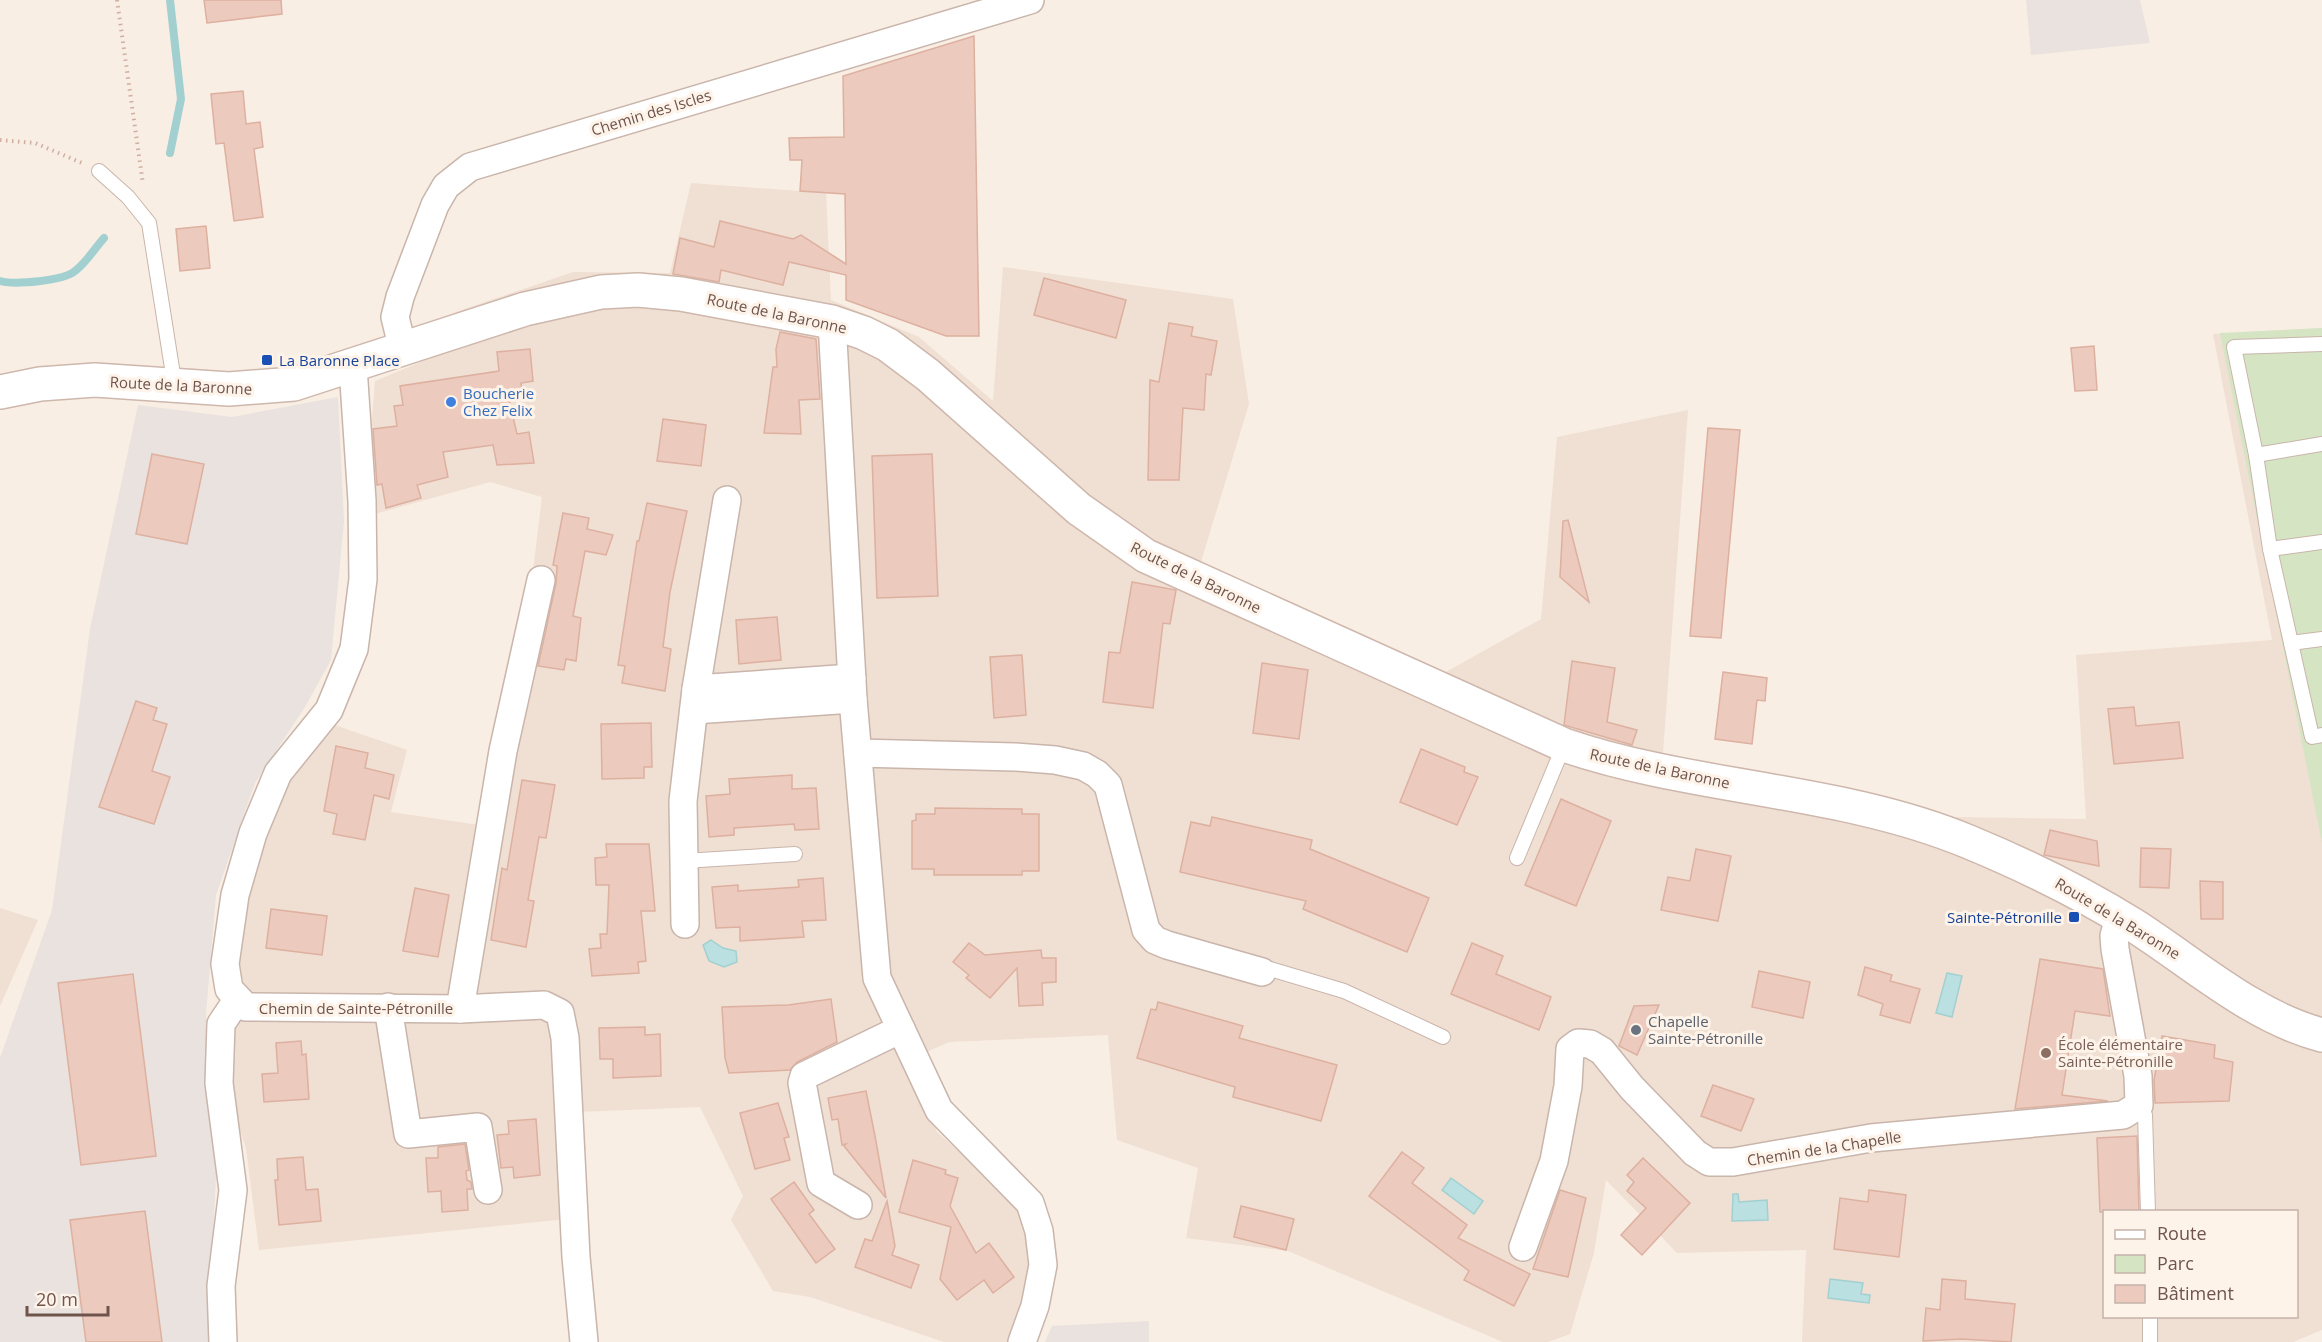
<svg xmlns="http://www.w3.org/2000/svg" width="2322" height="1342" font-family="'Open Sans',sans-serif">
	<rect width="100%" height="100%" fill="#f9eee3"/>
	<g fill="#f0dfd3" fill-rule="evenodd">
		<path d="M691 183 826 193 831 300 919 337 993 401 1003 267 1233 299 1249 404 1200 565 1444 673 1541 619 1557 437 1688 410 1663 753 1955 817 2086 819 2076 655 2272 640 2213 334 2322 328V1330L2293 1342H1802L1806 1250 1677 1253 1606 1180 1594 1253 1570 1334 1548 1342H1503L1288 1251 1186 1238 1198 1168 1117 1140 1108 1035 949 1042 905 1062 937 1132 1032 1217 1039 1260 1014 1342H944L810 1297 773 1291 731 1220 743 1196 700 1107 578 1112 567 1219 259 1250 246 1148 225 1086 237 937 273 805 326 722 407 750 391 812 479 825 532 578 542 497 490 482 371 515 367 480 375 381 457 347 453 313 573 272 670 273ZM2104 1212H2296V1316H2104Z"/>
		<polygon points="0,908 38,920 0,1006"/>
	</g>
	<g fill="#e9e2de">
		<polygon points="2026,0 2140,0 2150,43 2031,55"/>
		<polygon points="338,397 344,521 331,660 305,707 255,783 216,895 206,1014 217,1155 208,1342 0,1342 0,1058 52,910 90,629 138,405 232,417"/>
		<polygon points="1149,1321 1149,1342 1045,1342 1052,1326"/>
	</g>
	<polygon fill="#d5e5c4" points="2322,328 2322,843 2220,333"/>
	<g fill="#bae0e1" stroke="#a2d0d1" stroke-width="1.5">
		<polygon points="711,940 723,948 736,951 737,962 724,967 709,961 703,945"/>
		<polygon points="1947,973 1962,976 1952,1017 1936,1013"/>
		<polygon points="1451,1178 1483,1201 1474,1214 1442,1190"/>
		<polygon points="1733,1194 1738,1194 1739,1202 1767,1200 1768,1220 1732,1221"/>
		<polygon points="1830,1279 1863,1283 1861,1294 1870,1295 1869,1303 1828,1298"/>
	</g>
	<g fill="none" stroke-linecap="round" stroke-linejoin="round">
		<g stroke="#a2d0d1" stroke-width="8">
			<polyline points="170,153 181,99 170,0"/>
			<path d="M0 281C15 285 63 281 75 271 86 263 95 248 104 238"/>
		</g>
	</g>
	<g fill="#eccabe" stroke="#ddb0a0" stroke-width="1.5">
		<polygon points="204,0 281,0 282,14 207,23"/>
		<polygon points="974,36 979,336 946,336 846,300 846,275 789,262 783,285 721,270 719,282 673,274 680,238 714,247 720,221 793,239 801,235 846,264 845,194 800,191 802,160 790,160 789,138 844,137 843,76"/>
		<polygon points="243,91 246,124 260,122 263,147 254,149 263,217 234,221 224,143 216,144 211,94"/>
		<polygon points="206,226 210,268 180,271 176,229"/>
		<polygon points="1044,278 1126,300 1116,338 1034,315"/>
		<polygon points="1169,323 1193,327 1191,336 1217,341 1211,375 1206,374 1204,410 1183,408 1179,480 1148,480 1150,380 1159,382"/>
		<polygon points="780,332 816,339 820,399 799,400 801,434 764,433 773,367 777,367 776,349"/>
		<polygon points="2094,346 2097,390 2075,391 2071,348"/>
		<polygon points="530,349 533,381 521,383 522,390 507,391 517,434 529,432 534,463 497,465 493,445 443,452 448,477 417,485 421,498 386,508 382,484 377,485 373,429 397,426 394,406 403,405 400,386 499,371 497,352"/>
		<polygon points="663,419 706,425 701,466 657,461"/>
		<polygon points="1708,428 1740,430 1721,638 1690,636"/>
		<polygon points="152,454 204,464 187,544 136,534"/>
		<polygon points="932,454 938,596 877,598 872,456"/>
		<polygon points="647,503 687,511 670,592 663,647 671,649 665,691 622,683 625,666 618,665 637,541 639,541"/>
		<polygon points="563,513 589,518 587,529 613,535 606,555 585,551 573,616 581,618 576,661 566,659 564,670 538,666 556,583 557,566 553,565"/>
		<polygon points="1568,520 1589,602 1560,577 1563,521"/>
		<polygon points="1132,582 1176,590 1170,624 1163,623 1153,708 1103,702 1109,652 1120,653"/>
		<polygon points="777,617 781,660 739,664 736,620"/>
		<polygon points="1022,655 1026,715 994,718 990,657"/>
		<polygon points="1572,661 1615,668 1607,722 1637,730 1632,745 1564,725"/>
		<polygon points="1262,663 1308,670 1299,739 1253,733"/>
		<polygon points="1723,672 1767,678 1765,701 1757,700 1752,744 1715,739"/>
		<polygon points="136,701 157,708 153,720 167,724 152,771 170,777 154,824 99,807"/>
		<polygon points="2134,707 2136,726 2179,722 2183,758 2114,764 2108,709"/>
		<polygon points="651,723 652,767 644,767 644,778 602,779 601,724"/>
		<polygon points="336,746 368,753 365,768 394,775 389,799 374,795 365,840 333,834 337,814 324,811"/>
		<polygon points="1421,749 1465,767 1464,772 1478,777 1457,825 1400,802"/>
		<polygon points="792,775 792,789 816,788 819,829 795,830 794,824 734,828 734,835 709,837 706,796 730,794 729,779"/>
		<polygon points="522,780 555,785 546,838 539,837 528,900 534,901 526,947 491,940 502,868 507,870"/>
		<polygon points="1561,799 1611,821 1576,906 1525,885"/>
		<polygon points="935,808 1022,809 1022,814 1039,814 1039,871 1022,871 1022,875 934,875 934,869 912,869 912,821 916,820 916,814 935,814"/>
		<polygon points="1212,817 1312,840 1310,849 1429,898 1407,952 1303,909 1306,901 1180,872 1191,822 1210,826"/>
		<polygon points="2050,830 2097,841 2099,866 2044,855"/>
		<polygon points="606,844 649,844 655,911 641,911 646,961 638,962 639,973 592,976 589,949 601,948 600,934 607,934 609,885 596,885 595,858 607,857"/>
		<polygon points="2141,848 2171,849 2169,888 2140,887"/>
		<polygon points="1696,849 1731,856 1718,921 1661,910 1668,877 1690,881"/>
		<polygon points="823,878 826,920 802,921 804,937 740,941 740,927 716,928 712,887 738,885 738,891 799,887 798,880"/>
		<polygon points="2200,881 2223,882 2223,919 2201,919"/>
		<polygon points="415,888 449,895 438,957 403,951"/>
		<polygon points="271,909 327,916 322,955 266,948"/>
		<polygon points="969,943 985,955 1041,950 1042,958 1056,958 1056,982 1042,983 1043,1005 1019,1006 1017,968 990,998 966,978 969,975 953,962"/>
		<polygon points="1472,943 1503,956 1496,974 1551,997 1539,1030 1451,994"/>
		<polygon points="2040,959 2103,969 2110,1016 2075,1011 2062,1095 2108,1101 2015,1109"/>
		<polygon points="1865,967 1892,975 1890,981 1920,989 1910,1023 1880,1015 1883,1004 1858,995"/>
		<polygon points="1759,971 1810,982 1803,1018 1752,1007"/>
		<polygon points="133,974 156,1156 81,1165 58,983"/>
		<polygon points="831,999 837,1042 797,1062 790,1070 729,1073 725,1058 722,1007 788,1005"/>
		<polygon points="1158,1002 1243,1026 1239,1038 1337,1065 1321,1121 1233,1097 1235,1087 1137,1058 1151,1009 1156,1010"/>
		<polygon points="1659,1005 1637,1055 1619,1046 1634,1006"/>
		<polygon points="645,1027 645,1035 660,1034 661,1076 613,1078 613,1059 600,1059 599,1028"/>
		<polygon points="2162,1036 2215,1045 2214,1058 2233,1062 2229,1101 2155,1103 2154,1080"/>
		<polygon points="301,1041 302,1055 306,1054 309,1099 264,1102 262,1074 278,1073 276,1043"/>
		<polygon points="1713,1085 1754,1099 1741,1131 1701,1116"/>
		<polygon points="866,1091 875,1136 886,1198 844,1146 846,1144 842,1145 838,1119 832,1120 828,1098"/>
		<polygon points="778,1103 789,1137 784,1138 790,1160 755,1169 740,1113"/>
		<polygon points="536,1119 540,1175 514,1178 513,1167 501,1168 497,1135 509,1134 508,1121"/>
		<polygon points="2137,1136 2139,1212 2100,1212 2097,1138"/>
		<polygon points="465,1144 469,1170 466,1171 467,1180 471,1182 472,1189 467,1189 468,1210 442,1212 441,1191 428,1192 426,1158 438,1158 438,1147"/>
		<polygon points="1402,1152 1424,1168 1412,1183 1467,1225 1458,1238 1530,1274 1514,1306 1464,1280 1469,1271 1369,1196"/>
		<polygon points="303,1157 306,1190 318,1189 321,1221 279,1225 275,1180 278,1180 277,1159"/>
		<polygon points="1643,1158 1690,1203 1642,1255 1621,1235 1646,1208 1627,1191 1634,1182 1627,1175"/>
		<polygon points="913,1160 946,1170 945,1174 958,1178 950,1206 976,1253 989,1243 1014,1277 993,1293 984,1280 957,1300 940,1279 951,1227 899,1212"/>
		<polygon points="794,1182 814,1210 809,1214 835,1249 816,1263 771,1199"/>
		<polygon points="1560,1190 1586,1198 1568,1277 1533,1269"/>
		<polygon points="1869,1190 1906,1195 1899,1257 1834,1249 1840,1198 1868,1202"/>
		<polygon points="887,1201 895,1246 892,1255 919,1265 911,1288 855,1267 865,1239 872,1241"/>
		<polygon points="1241,1206 1294,1219 1286,1250 1234,1237"/>
		<polygon points="145,1211 162,1342 86,1342 70,1220"/>
		<polygon points="1942,1279 1966,1281 1965,1299 2015,1304 2011,1342 1962,1339 1923,1341 1926,1308 1940,1310"/>
	</g>
	<g fill="none" stroke-linecap="round" stroke-linejoin="round">
		<defs>
			<g id="lane">
				<polyline points="99,171 128,197 149,223 175,387"/>
				<polyline points="2322,444 2256,455 2270,549 2312,737 2322,735"/>
				<polyline points="2256,455 2234,347 2322,344"/>
				<polyline points="2270,549 2322,542"/>
				<polyline points="2291,643 2322,639"/>
				<polyline points="1517,858 1564,745"/>
				<polyline points="684,861 795,854"/>
				<polyline points="1262,972 1270,969 1344,991 1443,1037"/>
				<polyline points="2139,1105 2145,1115 2148,1212"/>
				<polyline points="2150,1316 2150,1342"/>
			</g>
			<g id="street">
				<polyline points="832,322 853,699 877,978 939,1110 1030,1203 1039,1231 1043,1265 1035,1306 1022,1342"/>
				<polyline points="403,350 395,317 400,297 435,205 446,186 470,167 1030,0"/>
				<polyline points="353,367 362,501 363,579 354,649 329,710 278,773 253,833 235,895 225,964 229,989 246,1007 460,1009 544,1005 560,1013 565,1038 576,1257 584,1342"/>
				<polyline points="696,689 852,678"/>
				<polyline points="694,710 853,699"/>
				<polyline points="858,753 1015,757 1055,760 1083,766 1097,774 1108,785 1146,930 1155,940 1167,945 1262,972"/>
				<polyline points="685,924 683,801 696,689 727,500"/>
				<polyline points="388,1007 408,1134 478,1127 488,1190"/>
				<polyline points="460,1009 503,751 541,580"/>
				<polyline points="858,1205 821,1183 802,1083 804,1076 901,1029"/>
				<polyline points="1523,1247 1554,1161 1568,1086 1570,1049 1578,1043 1590,1044 1602,1051 1632,1088 1695,1153 1709,1162 1733,1162 1871,1138 2123,1115 2139,1105 2138,1076 2115,949 2114,936 2119,917"/>
				<polyline points="223,1342 221,1286 233,1190 219,1083 221,1024 237,1000"/>
			</g>
			<path id="secondary" d="M0 392 40 384 95 380 229 389 294 384 525 309 601 292 638 290 681 294 832 322 864 333 888 345 928 375 1079 509 1146 556 1564 745C1696 790 1839 788 1969 842 2027 866 2082 893 2135 926 2194 964 2253 1017 2322 1035"/>
		</defs>
		<use href="#lane" stroke="#c9b5ab" stroke-width="16"/>
		<use href="#street" stroke="#c9b5ab" stroke-width="30"/>
		<use href="#secondary" stroke="#ceb7ac" stroke-width="36"/>
		<g stroke="#d0aea1" stroke-width="4" stroke-dasharray="1.5 4.5" stroke-linecap="butt">
			<polyline points="117,0 143,184"/>
			<polyline points="0,140 35,143 82,163"/>
		</g>
		<use href="#lane" stroke="#fff" stroke-width="14"/>
		<use href="#street" stroke="#fff" stroke-width="27"/>
		<use href="#secondary" stroke="#fff" stroke-width="33"/>
	</g>
	<g fill="#1a4fb4" stroke="#fdf3e9" stroke-width="2">
		<rect x="261" y="354" width="12" height="12" rx="3"/>
		<rect x="2068" y="911" width="12" height="12" rx="3"/>
	</g>
	<circle fill="#3f7fe0" stroke="#fdf3e9" stroke-width="2" cx="451" cy="402" r="6"/>
	<circle fill="#6b7280" stroke="#fdf3e9" stroke-width="2" cx="1636" cy="1030" r="6"/>
	<circle fill="#8d6e63" stroke="#fdf3e9" stroke-width="2" cx="2046" cy="1053" r="6"/>
	<g text-anchor="middle" dominant-baseline="central" stroke-width="6" stroke-linejoin="round" paint-order="stroke">
		<g font-size="15" fill="#6f544c" stroke="#fdf3e9">
			<text transform="translate(651 112) rotate(-17)">Chemin des Iscles</text>
			<text transform="translate(777 313) rotate(12)">Route de la Baronne</text>
			<text transform="translate(181 385) rotate(3)">Route de la Baronne</text>
			<text transform="translate(1196 577) rotate(26)">Route de la Baronne</text>
			<text transform="translate(1660 768) rotate(12)">Route de la Baronne</text>
			<text transform="translate(2118 918) rotate(31)">Route de la Baronne</text>
			<text x="356" y="1008">Chemin de Sainte-Pétronille</text>
			<text transform="translate(1824 1148) rotate(-9)">Chemin de la Chapelle</text>
		</g>
		<g font-size="15" fill="#164399" stroke="#fdf3e9" text-anchor="start">
			<text x="279" y="360">La Baronne Place</text>
			<text x="2062" y="917" text-anchor="end">Sainte-Pétronille</text>
		</g>
		<g font-size="15" fill="#366cbe" stroke="#fdf3e9" text-anchor="start">
			<text x="463" y="393">Boucherie<tspan x="463" dy="17">Chez Felix</tspan></text>
		</g>
		<g font-size="15" fill="#5b616d" stroke="#fdf3e9" text-anchor="start">
			<text x="1648" y="1021">Chapelle<tspan x="1648" dy="17">Sainte-Pétronille</tspan></text>
		</g>
		<g font-size="15" fill="#785e54" stroke="#fdf3e9" text-anchor="start">
			<text x="2058" y="1044">École élémentaire<tspan x="2058" dy="17">Sainte-Pétronille</tspan></text>
		</g>
	</g>
	<rect x="2103" y="1210" width="195" height="108" fill="#fdf3e9" stroke="#c4b3aa" stroke-width="1.5"/>
	<rect x="2115" y="1230" width="30" height="9" fill="#ffffff" stroke="#c4b3aa" stroke-width="1.5"/>
	<text x="2157" y="1240" font-size="18" fill="#6f544c">Route</text>
	<rect x="2115" y="1255" width="30" height="18" fill="#d5e5c4" stroke="#c4b3aa" stroke-width="1.5"/>
	<text x="2157" y="1270" font-size="18" fill="#6f544c">Parc</text>
	<rect x="2115" y="1285" width="30" height="18" fill="#eccabe" stroke="#c4b3aa" stroke-width="1.5"/>
	<text x="2157" y="1300" font-size="18" fill="#6f544c">Bâtiment</text>
	<path d="M27 1306v9h81v-9" fill="none" stroke="#6f544c" stroke-width="3"/>
	<text x="36" y="1306" font-size="18" fill="#6f544c" stroke="#fdf3e9" stroke-width="4.5" paint-order="stroke">20 m</text>
</svg>
